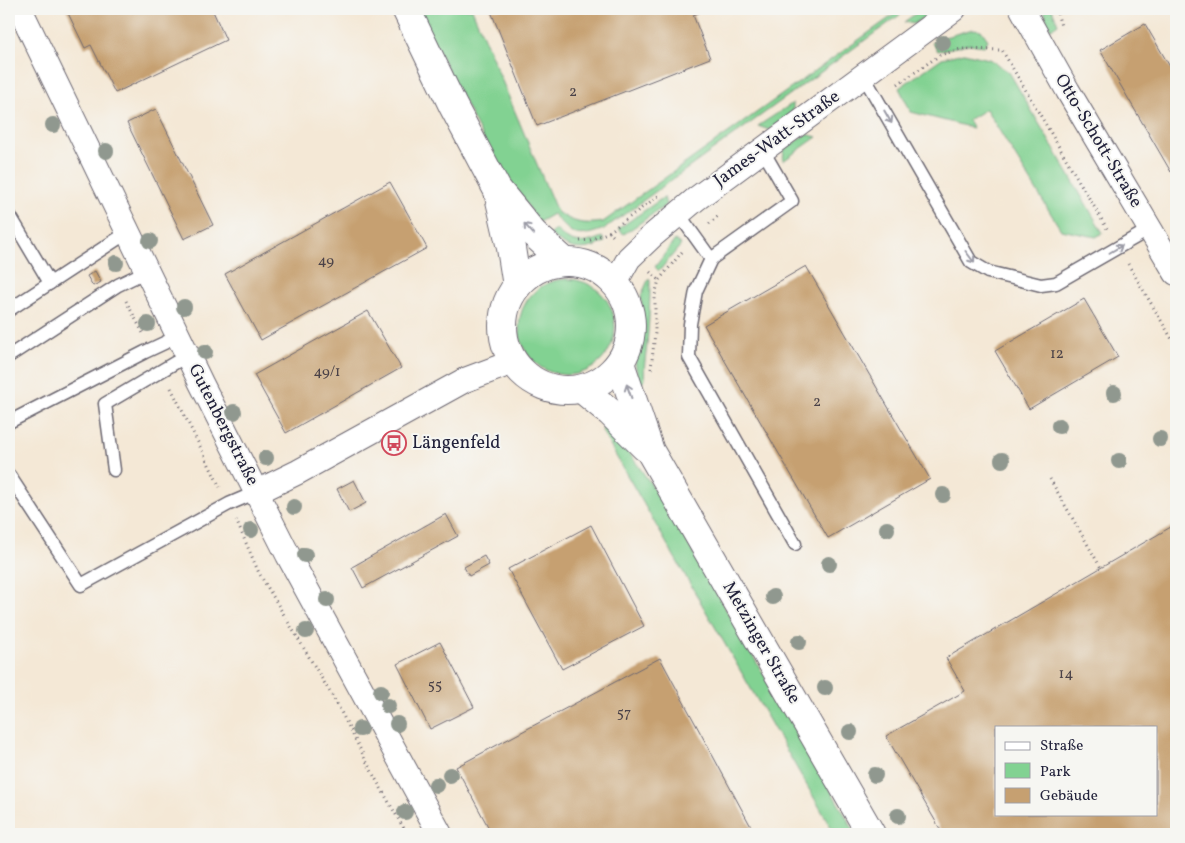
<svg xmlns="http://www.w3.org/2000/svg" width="1185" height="843" font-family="Vollkorn,serif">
	<rect width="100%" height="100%" fill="#f6f6f2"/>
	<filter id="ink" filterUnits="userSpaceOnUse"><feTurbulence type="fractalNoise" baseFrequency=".02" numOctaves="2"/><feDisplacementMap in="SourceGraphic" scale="10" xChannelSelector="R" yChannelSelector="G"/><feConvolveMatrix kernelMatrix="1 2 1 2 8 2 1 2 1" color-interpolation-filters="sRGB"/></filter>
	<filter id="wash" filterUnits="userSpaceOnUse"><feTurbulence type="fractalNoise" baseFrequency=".0096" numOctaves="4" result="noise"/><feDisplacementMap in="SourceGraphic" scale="20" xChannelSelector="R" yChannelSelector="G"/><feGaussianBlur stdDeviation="1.12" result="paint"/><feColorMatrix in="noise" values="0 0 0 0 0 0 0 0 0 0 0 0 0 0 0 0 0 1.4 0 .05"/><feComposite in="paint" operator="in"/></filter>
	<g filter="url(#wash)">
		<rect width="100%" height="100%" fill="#f4e8d6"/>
		<g fill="#82d292" stroke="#527a66">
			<path d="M417 9H472L557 212C574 223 583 225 603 222L902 9H908L604 229C574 240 573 235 553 214L539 222 492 156Z"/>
			<polygon points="922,9 935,9 914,24 904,22"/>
			<polygon points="1044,9 1052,9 1058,24 1051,29 1047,23"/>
			<polygon points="973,29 981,30 988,40 984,46 969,44 938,51 932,43 945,37"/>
			<polygon points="964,53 989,59 1009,72 1103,233 1096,237 1061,230 986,109 968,120 973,128 911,112 899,88 942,58"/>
			<polygon points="793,103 793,114 769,130 758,126"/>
			<polygon points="806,134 817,137 783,161 784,150"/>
			<polygon points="664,197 666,205 624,234 618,229"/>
			<path d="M556 229C571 246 582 245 602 237L605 242C583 253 568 251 550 234Z"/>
			<polygon points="675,240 681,245 659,271 655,267"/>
			<path d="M649 278 650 280C650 302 649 323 647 344 646 358 643 366 645 380L639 385 635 362 642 338 643 324 641 296Z"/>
			<circle cx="567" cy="327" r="48"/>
			<polygon points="604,425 625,447 665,504 856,834 835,834 616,456 602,431"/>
		</g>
		<g id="blocks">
			<g fill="#c6a071" fill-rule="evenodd">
				<polygon points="66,9 163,9 166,15 179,9 212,9 226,40 115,93 91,45 85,48"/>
				<polygon points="490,9 709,9 693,15 710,58 537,126"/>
				<polygon points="1145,24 1176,77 1176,169 1171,172 1100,50"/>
				<polygon points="156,109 213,225 184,239 127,123"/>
				<polygon points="390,182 427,248 261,340 225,274"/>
				<polygon points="806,266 930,479 828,538 704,325"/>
				<polygon points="95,271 101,282 93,286 87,276"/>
				<polygon points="1084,299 1118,357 1029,409 995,351"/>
				<polygon points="368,311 401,368 286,433 254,375"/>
				<polygon points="354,480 366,503 349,512 337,489"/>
				<polygon points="446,514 458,536 363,588 352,567"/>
				<path d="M1176 524V832L1173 834H943L886 736 965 691 946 658ZM996 727H1156V814H996Z"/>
				<polygon points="591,525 644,626 562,669 508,569"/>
				<polygon points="484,556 489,565 469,576 464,567"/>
				<polygon points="440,642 474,707 430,729 397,664"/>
				<polygon points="660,658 755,834 492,834 456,767"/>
			</g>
		</g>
	</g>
	<g filter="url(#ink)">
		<use href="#blocks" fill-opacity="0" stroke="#6c6771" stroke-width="1"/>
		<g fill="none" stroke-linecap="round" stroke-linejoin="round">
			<defs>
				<g id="lane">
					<polyline points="863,75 971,262 988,272 1041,285 1056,283 1150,229"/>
					<polyline points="678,213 711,259 696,291 690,324 689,357 795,544"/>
					<polyline points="9,214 50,283"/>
					<polyline points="711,259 792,201 762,149"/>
					<polyline points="9,310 128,232"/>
					<polyline points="9,356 118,285 147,271"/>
					<polyline points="9,422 145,352 179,336"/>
					<polyline points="114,470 105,404 188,355"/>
					<polyline points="9,475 81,585 229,504 257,492"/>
				</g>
				<g id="street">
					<polyline points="20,9 201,383 288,555 440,834"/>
					<polyline points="1022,9 1068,91 1176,273"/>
					<polyline points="615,283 629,258 652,236 696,199 954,9"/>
					<polyline points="257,492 298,472 465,380 513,362"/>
				</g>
				<g id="secondary">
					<polyline points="406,9 453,106 497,189 533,233 565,262"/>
					<polyline points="499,196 511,248 517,286"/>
					<circle cx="567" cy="326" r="64"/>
					<polyline points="620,363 650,451 871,834"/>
					<polyline points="582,389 611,413 645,447"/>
				</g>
			</defs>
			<use href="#lane" stroke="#6c6771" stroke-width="15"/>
			<use href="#street" stroke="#6c6771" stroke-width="26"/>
			<use href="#secondary" stroke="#6c6771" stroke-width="30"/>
			<g stroke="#6c6771" stroke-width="3" stroke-dasharray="1 4" stroke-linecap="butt">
				<polyline points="1056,9 1061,26"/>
				<polyline points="898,84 940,55 961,49 1002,50 1109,232"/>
				<polyline points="709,224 719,215"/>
				<polyline points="609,232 661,194"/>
				<polyline points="580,241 590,240 609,232 615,238"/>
				<polyline points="1128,264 1176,346"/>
				<polyline points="650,272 659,280"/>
				<polyline points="126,301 143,333"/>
				<polyline points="651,369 655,333 655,295 659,280 682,252"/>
				<polyline points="171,388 220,487"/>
				<polyline points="1050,479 1101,568"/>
				<polyline points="236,520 259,573 337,704 374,776 407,834"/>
			</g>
			<use href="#lane" stroke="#fff" stroke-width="12"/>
			<use href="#street" stroke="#fff" stroke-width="24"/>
			<use href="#secondary" stroke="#fff" stroke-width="28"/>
		</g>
		<g fill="#90988f">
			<circle cx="943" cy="43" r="8"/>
			<circle cx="53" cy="125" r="8"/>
			<circle cx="106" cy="151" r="8"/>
			<circle cx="150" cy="241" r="8"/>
			<circle cx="116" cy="263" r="8"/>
			<circle cx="184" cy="307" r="8"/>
			<circle cx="148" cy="324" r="8"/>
			<circle cx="205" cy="352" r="8"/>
			<circle cx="1114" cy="393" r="8"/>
			<circle cx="234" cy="412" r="8"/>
			<circle cx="1059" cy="426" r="8"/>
			<circle cx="1160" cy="439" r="8"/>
			<circle cx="266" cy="458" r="8"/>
			<circle cx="1002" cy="460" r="8"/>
			<circle cx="1119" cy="461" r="8"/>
			<circle cx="943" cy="495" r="8"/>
			<circle cx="294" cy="507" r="8"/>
			<circle cx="887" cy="529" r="8"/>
			<circle cx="251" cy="530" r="8"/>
			<circle cx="305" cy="555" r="8"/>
			<circle cx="829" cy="564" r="8"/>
			<circle cx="773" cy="597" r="8"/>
			<circle cx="327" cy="600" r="8"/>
			<circle cx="306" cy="631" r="8"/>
			<circle cx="799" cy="642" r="8"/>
			<circle cx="825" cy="688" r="8"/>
			<circle cx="381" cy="692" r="8"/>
			<circle cx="388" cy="706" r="8"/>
			<circle cx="397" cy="724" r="8"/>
			<circle cx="360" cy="729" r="8"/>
			<circle cx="850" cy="732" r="8"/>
			<circle cx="450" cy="775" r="8"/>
			<circle cx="875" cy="775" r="8"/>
			<circle cx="436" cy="785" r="8"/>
			<circle cx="405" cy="812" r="8"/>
			<circle cx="898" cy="816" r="8"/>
		</g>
		<defs><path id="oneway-shaft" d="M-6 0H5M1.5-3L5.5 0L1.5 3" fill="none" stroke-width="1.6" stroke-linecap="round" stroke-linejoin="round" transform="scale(1.25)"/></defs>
		<g stroke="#9c9ca7">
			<use href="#oneway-shaft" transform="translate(888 117) rotate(60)"/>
			<use href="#oneway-shaft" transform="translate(529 229) rotate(-131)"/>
			<use href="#oneway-shaft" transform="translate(1116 249) rotate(-30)"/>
			<use href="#oneway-shaft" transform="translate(970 257) rotate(53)"/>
			<use href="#oneway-shaft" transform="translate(629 391) rotate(-109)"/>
		</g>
	</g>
	<defs>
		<symbol id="bus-ring" viewBox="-11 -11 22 22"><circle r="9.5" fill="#f6f6f2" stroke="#d1495b" stroke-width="1.5"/><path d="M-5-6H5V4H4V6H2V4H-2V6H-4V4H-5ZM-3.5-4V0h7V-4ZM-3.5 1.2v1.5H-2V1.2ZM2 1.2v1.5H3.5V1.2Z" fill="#d1495b"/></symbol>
	</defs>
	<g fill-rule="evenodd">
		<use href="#bus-ring" x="380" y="429" width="28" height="28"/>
	</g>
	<g text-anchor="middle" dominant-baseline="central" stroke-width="4" stroke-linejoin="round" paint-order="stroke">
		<g font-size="15" fill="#4b4248">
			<text x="573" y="92">2</text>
			<text x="326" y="261">49</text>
			<text x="1057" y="354">12</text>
			<text x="327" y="372">49/1</text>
			<text x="817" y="402">2</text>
			<text x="1066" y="674">14</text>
			<text x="435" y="685">55</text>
			<text x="624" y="713">57</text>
		</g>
		<g font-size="18" fill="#22223b" stroke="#f6f6f2">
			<text transform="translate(777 139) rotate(-36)">James-Watt-Straße</text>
			<text transform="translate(1098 141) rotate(59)">Otto-Schott-Straße</text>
			<text transform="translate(223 425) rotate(63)">Gutenbergstraße</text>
			<text transform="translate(761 643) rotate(60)">Metzinger Straße</text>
		</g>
		<g font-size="18" fill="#22223b" stroke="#f6f6f2" text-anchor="start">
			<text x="412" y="443">Längenfeld</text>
		</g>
	</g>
	<rect width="1185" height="843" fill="none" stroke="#f6f6f2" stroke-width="30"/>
	<rect x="995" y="726" width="162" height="90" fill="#f6f6f2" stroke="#a1a1a9"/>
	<rect x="1005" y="742" width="25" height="8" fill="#ffffff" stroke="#a1a1a9"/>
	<text x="1040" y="750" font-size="15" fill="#22223b">Straße</text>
	<rect x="1005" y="763" width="25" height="15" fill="#82d292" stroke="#a1a1a9"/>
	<text x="1040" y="776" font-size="15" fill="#22223b">Park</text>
	<rect x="1005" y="788" width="25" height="15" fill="#c6a071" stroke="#a1a1a9"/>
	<text x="1040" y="800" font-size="15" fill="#22223b">Gebäude</text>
</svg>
